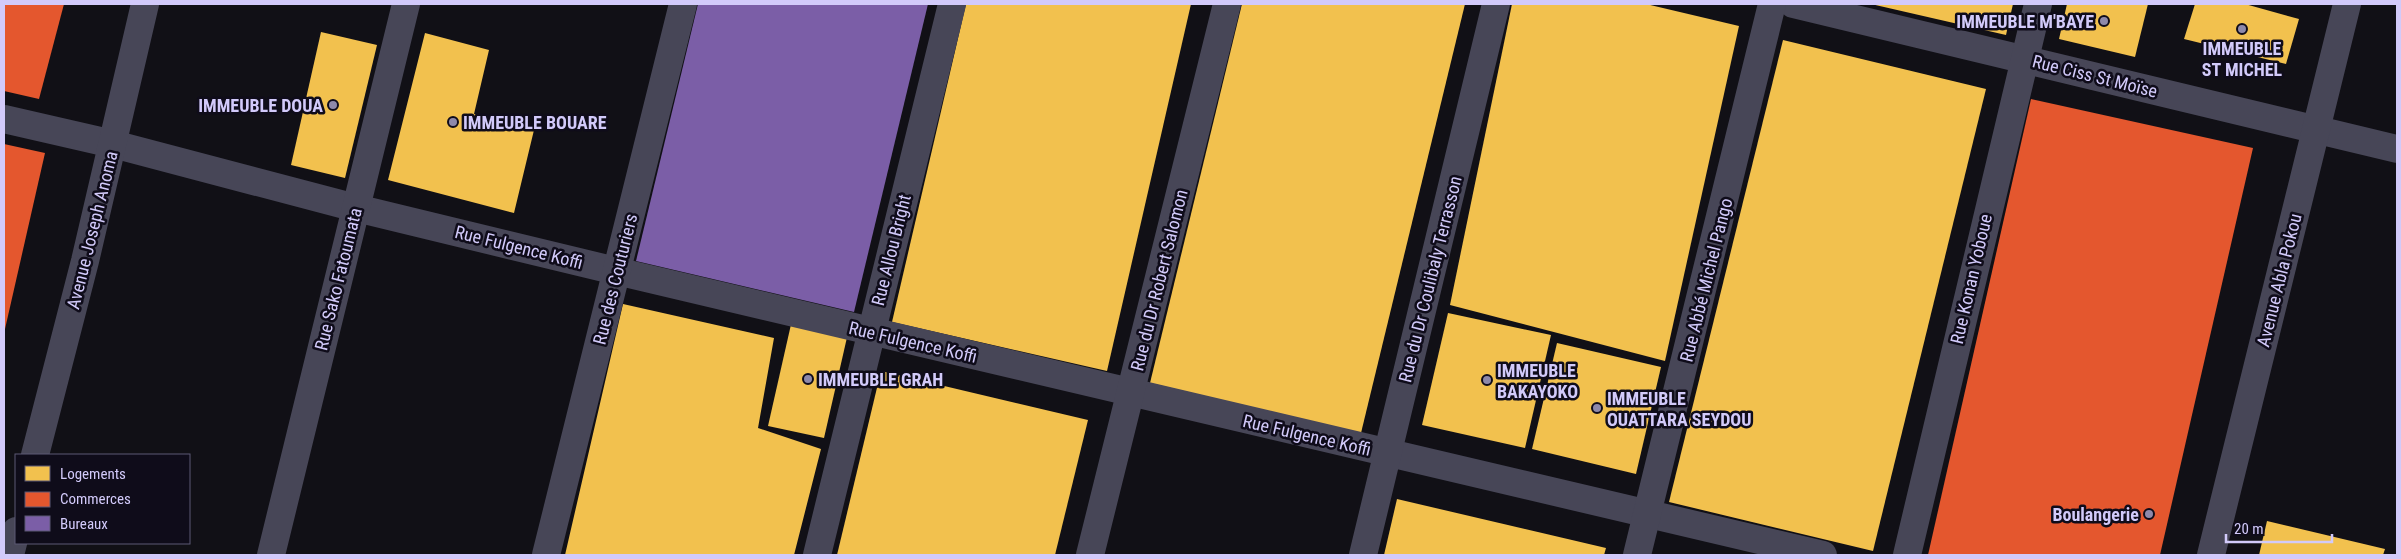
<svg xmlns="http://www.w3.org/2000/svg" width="2401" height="559" font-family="'Roboto Condensed',sans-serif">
	<rect width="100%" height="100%" fill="#111016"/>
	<g fill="#f2c14e">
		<polygon points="966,4 1191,4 1107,371 892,322"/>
		<polygon points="1242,4 1465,4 1361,433 1150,383"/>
		<polygon points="1512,4 1646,4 1739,26 1665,361 1450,305"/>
		<polygon points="1871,4 2013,4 2006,35"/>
		<polygon points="2067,4 2148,4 2135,57 2059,39"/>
		<polygon points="2195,4 2245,4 2299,19 2286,64 2184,39"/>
		<polygon points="321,32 377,45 345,178 291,165"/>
		<polygon points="425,33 489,50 474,114 534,130 514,213 388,180"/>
		<polygon points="1783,40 1986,89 1873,551 1669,502"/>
		<polygon points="623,304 774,338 758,428 821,449 794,555 565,555"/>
		<polygon points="1448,313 1551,335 1525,448 1422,425"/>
		<polygon points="792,320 848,333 824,438 768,426"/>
		<polygon points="1557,343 1661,367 1636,474 1532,449"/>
		<polygon points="881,371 1088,420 1055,555 837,555"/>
		<polygon points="1397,499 1606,548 1604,555 1384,555"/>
		<polygon points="2267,521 2385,549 2383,555 2259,555"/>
	</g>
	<g fill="#e4572e">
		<polygon points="4,4 64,4 39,99 4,91"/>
		<polygon points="2031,99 2253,148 2160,555 1928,555"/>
		<polygon points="4,144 45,153 5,329 4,329"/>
	</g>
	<polygon fill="#7b5ea7" points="698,4 928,4 854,312 636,261"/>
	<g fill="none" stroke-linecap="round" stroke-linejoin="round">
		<g stroke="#474657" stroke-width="28">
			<polyline points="1793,4 2397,149"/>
			<polyline points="4,119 113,144 356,208 616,271 1823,555"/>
			<polyline points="35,455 85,261 145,4"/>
			<polyline points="10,555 16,531"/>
			<polyline points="271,555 406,4"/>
			<polyline points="546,555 683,4"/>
			<polyline points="817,555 952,4"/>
			<polyline points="1090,555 1227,4"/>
			<polyline points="1363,555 1496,4"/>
			<polyline points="1637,555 1772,4"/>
			<polyline points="1907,555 2038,4"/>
			<polyline points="2211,555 2347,4"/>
		</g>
	</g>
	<g fill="#8e89aa" stroke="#0f0c1a" stroke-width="2">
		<circle cx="2104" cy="21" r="5"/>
		<circle cx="2242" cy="29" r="5"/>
		<circle cx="333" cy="105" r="5"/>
		<circle cx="453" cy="122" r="5"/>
		<circle cx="808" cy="379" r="5"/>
		<circle cx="1487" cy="380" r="5"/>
		<circle cx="1597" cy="408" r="5"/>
		<circle cx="2149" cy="514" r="5"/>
	</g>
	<g text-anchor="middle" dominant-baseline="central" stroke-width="5" stroke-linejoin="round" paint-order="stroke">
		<g font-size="18" font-weight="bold" fill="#d2cafa" stroke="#0f0c1a" text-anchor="start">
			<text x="2094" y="21" text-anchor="end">IMMEUBLE M'BAYE</text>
			<text x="2242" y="48" text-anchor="middle">IMMEUBLE<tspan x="2242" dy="21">ST MICHEL</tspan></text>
			<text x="323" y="105" text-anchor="end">IMMEUBLE DOUA</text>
			<text x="463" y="122">IMMEUBLE BOUARE</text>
			<text x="1497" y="370">IMMEUBLE<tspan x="1497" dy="21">BAKAYOKO</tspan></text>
			<text x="818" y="379">IMMEUBLE GRAH</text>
			<text x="1607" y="398">IMMEUBLE<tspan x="1607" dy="21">OUATTARA SEYDOU</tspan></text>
			<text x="2139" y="514" text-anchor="end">Boulangerie</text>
		</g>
		<g font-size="18" fill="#d2cafa" stroke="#0f0c1a">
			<text transform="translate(2095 76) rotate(14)">Rue Ciss St Moïse</text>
			<text transform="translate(92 230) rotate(-76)">Avenue Joseph Anoma</text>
			<text transform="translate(519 247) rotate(14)">Rue Fulgence Koffi</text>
			<text transform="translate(891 250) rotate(-76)">Rue Allou Bright</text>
			<text transform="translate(338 279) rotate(-76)">Rue Sako Fatoumata</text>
			<text transform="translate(615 279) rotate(-76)">Rue des Couturiers</text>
			<text transform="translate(1430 279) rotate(-76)">Rue du Dr Coulibaly Terrasson</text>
			<text transform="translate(1971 279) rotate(-77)">Rue Konan Yoboue</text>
			<text transform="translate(1159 280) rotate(-76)">Rue du Dr Robert Salomon</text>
			<text transform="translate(1706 280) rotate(-76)">Rue Abbé Michel Pango</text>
			<text transform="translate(2279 280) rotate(-76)">Avenue Abla Pokou</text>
			<text transform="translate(913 342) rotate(13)">Rue Fulgence Koffi</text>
			<text transform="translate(1307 435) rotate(13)">Rue Fulgence Koffi</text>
		</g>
	</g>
	<rect width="2401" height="559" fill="none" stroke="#d2cafa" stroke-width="10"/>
	<rect x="15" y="454" width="175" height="90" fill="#0f0c1a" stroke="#5d5874"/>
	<rect x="25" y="466" width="25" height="15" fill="#f2c14e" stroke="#5d5874"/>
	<text x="60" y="479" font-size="15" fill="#d2cafa">Logements</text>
	<rect x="25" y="492" width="25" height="15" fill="#e4572e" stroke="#5d5874"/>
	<text x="60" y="504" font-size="15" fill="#d2cafa">Commerces</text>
	<rect x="25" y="516" width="25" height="15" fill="#7b5ea7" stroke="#5d5874"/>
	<text x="60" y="529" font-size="15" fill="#d2cafa">Bureaux</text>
	<path d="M2226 534v8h106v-8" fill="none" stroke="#d2cafa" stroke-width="2.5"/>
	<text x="2234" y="534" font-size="15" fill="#d2cafa" stroke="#0f0c1a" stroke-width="4" paint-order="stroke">20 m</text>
</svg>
